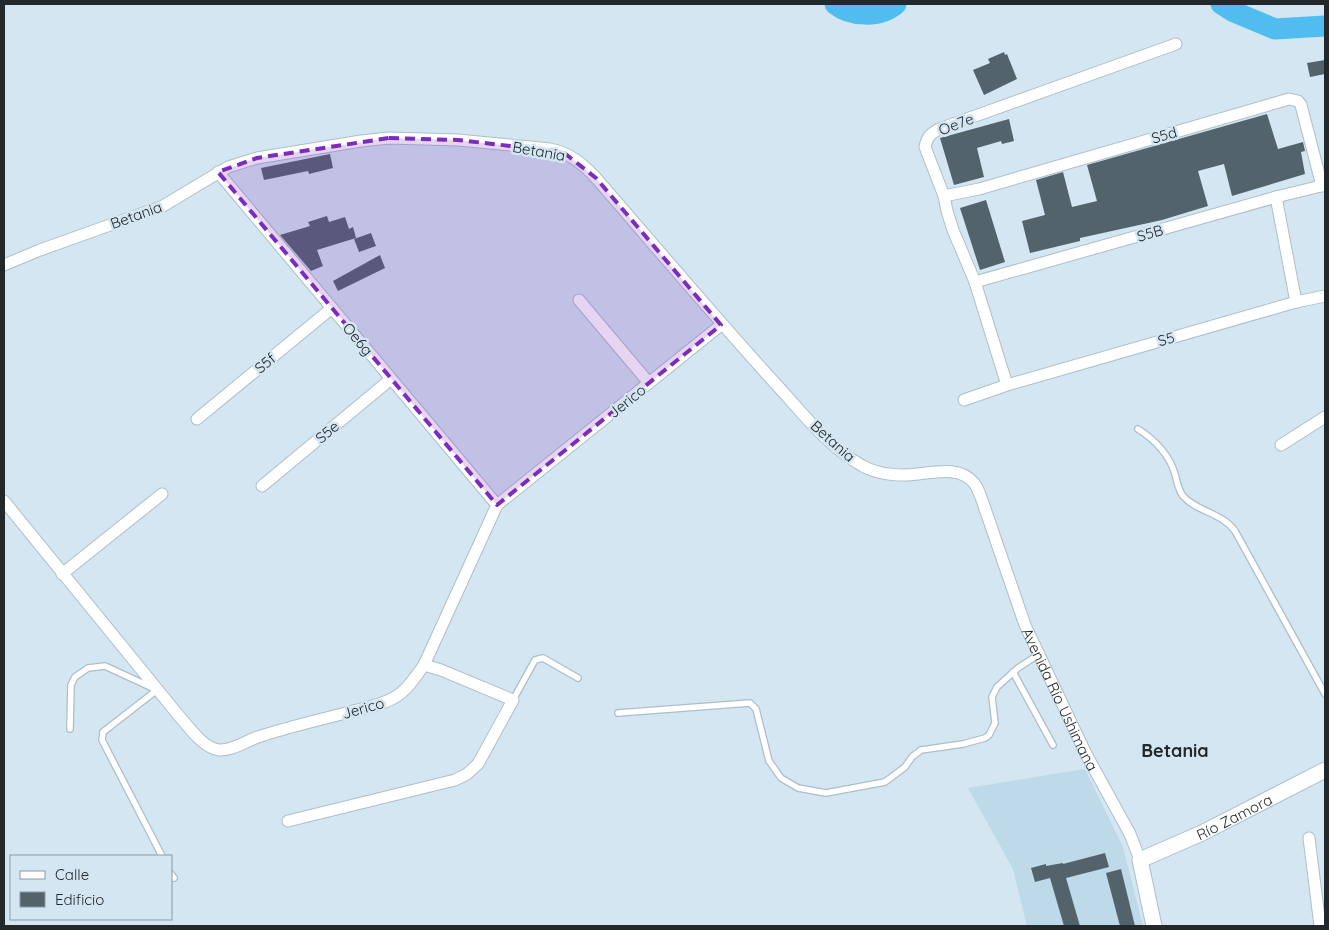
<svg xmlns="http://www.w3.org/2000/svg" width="1329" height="930" font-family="Quicksand,sans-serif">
	<rect width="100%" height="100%" fill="#d3e6f1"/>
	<polygon fill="#bed9e7" points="1085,769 1123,847 1143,926 1027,926 1013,869 968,788"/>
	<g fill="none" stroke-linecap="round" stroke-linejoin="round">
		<g stroke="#50bcf0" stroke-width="21">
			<path d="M835 4C851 17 880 18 896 4"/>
			<polyline points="1221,4 1232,11 1275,29 1325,26"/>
		</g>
	</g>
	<g fill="#52636c">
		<polygon points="1004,52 1005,55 1007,54 1017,79 984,95 973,70 990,63 988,59"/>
		<polygon points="1325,60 1325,74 1310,77 1307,63"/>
		<polygon points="1267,114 1278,149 1303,142 1305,151 1301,152 1305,174 1232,196 1224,164 1198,171 1208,206 1162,220 1080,238 1080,241 1030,253 1022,221 1045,215 1036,180 1063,172 1072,207 1097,201 1087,165"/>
		<polygon points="1009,119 1014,141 1002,144 1001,141 977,148 984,177 954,185 940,138"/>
		<polygon points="330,154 333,168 309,174 308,171 264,180 261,168"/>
		<polygon points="986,200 1005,262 980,270 960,208"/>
		<polygon points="327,216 329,222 345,217 349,229 353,227 356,238 317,250 323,266 311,271 280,235 310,226 308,222"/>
		<polygon points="371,233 376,246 359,252 354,239"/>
		<polygon points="380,255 385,268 338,291 333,281"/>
		<polygon points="1105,853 1109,867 1066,878 1080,926 1064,926 1050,878 1035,882 1031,868 1046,864 1046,866 1063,863 1063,864"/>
		<polygon points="1121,869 1135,926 1120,926 1106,873"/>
	</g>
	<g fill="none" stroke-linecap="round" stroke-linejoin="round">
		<defs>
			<g id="lane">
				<path d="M1138 429C1155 440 1169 454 1175 474 1177 482 1178 489 1183 496 1197 512 1221 512 1235 531L1325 694"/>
				<polyline points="1013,672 1053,745"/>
				<polyline points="513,700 535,660 543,658 578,678"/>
				<polyline points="618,713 750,703 756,709 769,761 781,778 798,788 826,793 885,782 905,767 912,757 921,750 963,744 985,738 989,735 995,723 992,697 997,687 1018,668 1038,655"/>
				<polyline points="70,729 71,685 75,677 88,668 105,666 157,690 103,732 102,740 162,856"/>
				<polyline points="171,874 174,878"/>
			</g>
			<g id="street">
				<polyline points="218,172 497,505"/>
				<polyline points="944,196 979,189 1289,99 1298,101 1301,105 1322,186"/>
				<polyline points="1276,197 1296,302"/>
				<path id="s1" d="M4 265 40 250 163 206 228 167 257 158 361 141 389 138 458 140 550 149C570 153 582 163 596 178 655 246 713 315 774 382 800 410 828 447 861 465 874 473 891 475 905 475 927 475 958 463 974 483 978 488 980 495 982 500L1025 625 1086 754 1130 834 1140 860"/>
				<polyline points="975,282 1276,197 1325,185"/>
				<polyline points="579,300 649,383"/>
				<path d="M1007 385 975 282 953 230 947 211 944 196 925 147C927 137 930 134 939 129L1176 44"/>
				<polyline points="964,400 1007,385 1296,302 1325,296"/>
				<polyline points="197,419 332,308"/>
				<polyline points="1281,445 1325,417"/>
				<polyline points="262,486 391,379"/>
				<path d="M4 501 179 716C189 727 203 748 219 750 232 751 246 741 258 737 288 727 319 720 350 712 365 708 383 705 397 696 408 689 416 676 424 665L497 505 721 325"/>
				<polyline points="62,574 162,494"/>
				<polyline points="288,821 455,780 467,774 478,764 513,700 441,670 424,665"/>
				<polyline points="1309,838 1320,926"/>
			</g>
			<g id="secondary">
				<path id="s2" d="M1154 926 1140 860 1202 833 1325 770"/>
			</g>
		</defs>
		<use href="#lane" stroke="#acbfc9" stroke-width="8"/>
		<use href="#street" stroke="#acbfc9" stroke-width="13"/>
		<use href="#secondary" stroke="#acbfc9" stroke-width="17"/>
		<use href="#lane" stroke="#fff" stroke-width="5.5"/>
		<use href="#street" stroke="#fff" stroke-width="11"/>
		<use href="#secondary" stroke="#fff" stroke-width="15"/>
	</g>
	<path fill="#7b2cbf" fill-opacity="0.2" stroke="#7b2cbf" stroke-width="4" stroke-dasharray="10 6" stroke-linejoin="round" d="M389 138 458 140 563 152 596 178 721 325 497 505 218 172 257 158Z"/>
	<g text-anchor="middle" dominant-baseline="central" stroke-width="5" stroke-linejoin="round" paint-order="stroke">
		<g font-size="15" fill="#22292d" stroke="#d3e6f1">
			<text transform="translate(956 124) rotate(-21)">Oe7e</text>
			<text transform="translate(1164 135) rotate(-16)">S5d</text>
			<text transform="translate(539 151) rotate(10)">Betania</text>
			<text transform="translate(136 215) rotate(-20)">Betania</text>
			<text transform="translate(1150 233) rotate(-16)">S5B</text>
			<text transform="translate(358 339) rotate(50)">Oe6g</text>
			<text transform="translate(1166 339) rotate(-16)">S5</text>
			<text transform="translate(265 363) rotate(-39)">S5f</text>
			<text transform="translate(627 401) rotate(-39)">Jerico</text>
			<text transform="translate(327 432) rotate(-40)">S5e</text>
			<text transform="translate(833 441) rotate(42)">Betania</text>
			<text stroke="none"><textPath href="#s1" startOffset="1369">Avenida Río Ushimana</textPath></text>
			<text transform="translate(363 708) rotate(-16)">Jerico</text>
			<text stroke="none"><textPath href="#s2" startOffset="171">Río Zamora</textPath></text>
		</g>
		<g font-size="18" font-weight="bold" fill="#22292d" stroke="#d3e6f1">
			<text x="1175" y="750">Betania</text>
		</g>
	</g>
	<rect width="1329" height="930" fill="none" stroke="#22292d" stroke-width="10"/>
	<rect x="10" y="855" width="162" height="65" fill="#d3e6f1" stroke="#8c9aa3"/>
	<rect x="20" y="871" width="25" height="8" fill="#ffffff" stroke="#8c9aa3"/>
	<text x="55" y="880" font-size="15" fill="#22292d">Calle</text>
	<rect x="20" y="892" width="25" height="15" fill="#52636c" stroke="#8c9aa3"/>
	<text x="55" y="905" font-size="15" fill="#22292d">Edificio</text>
</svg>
